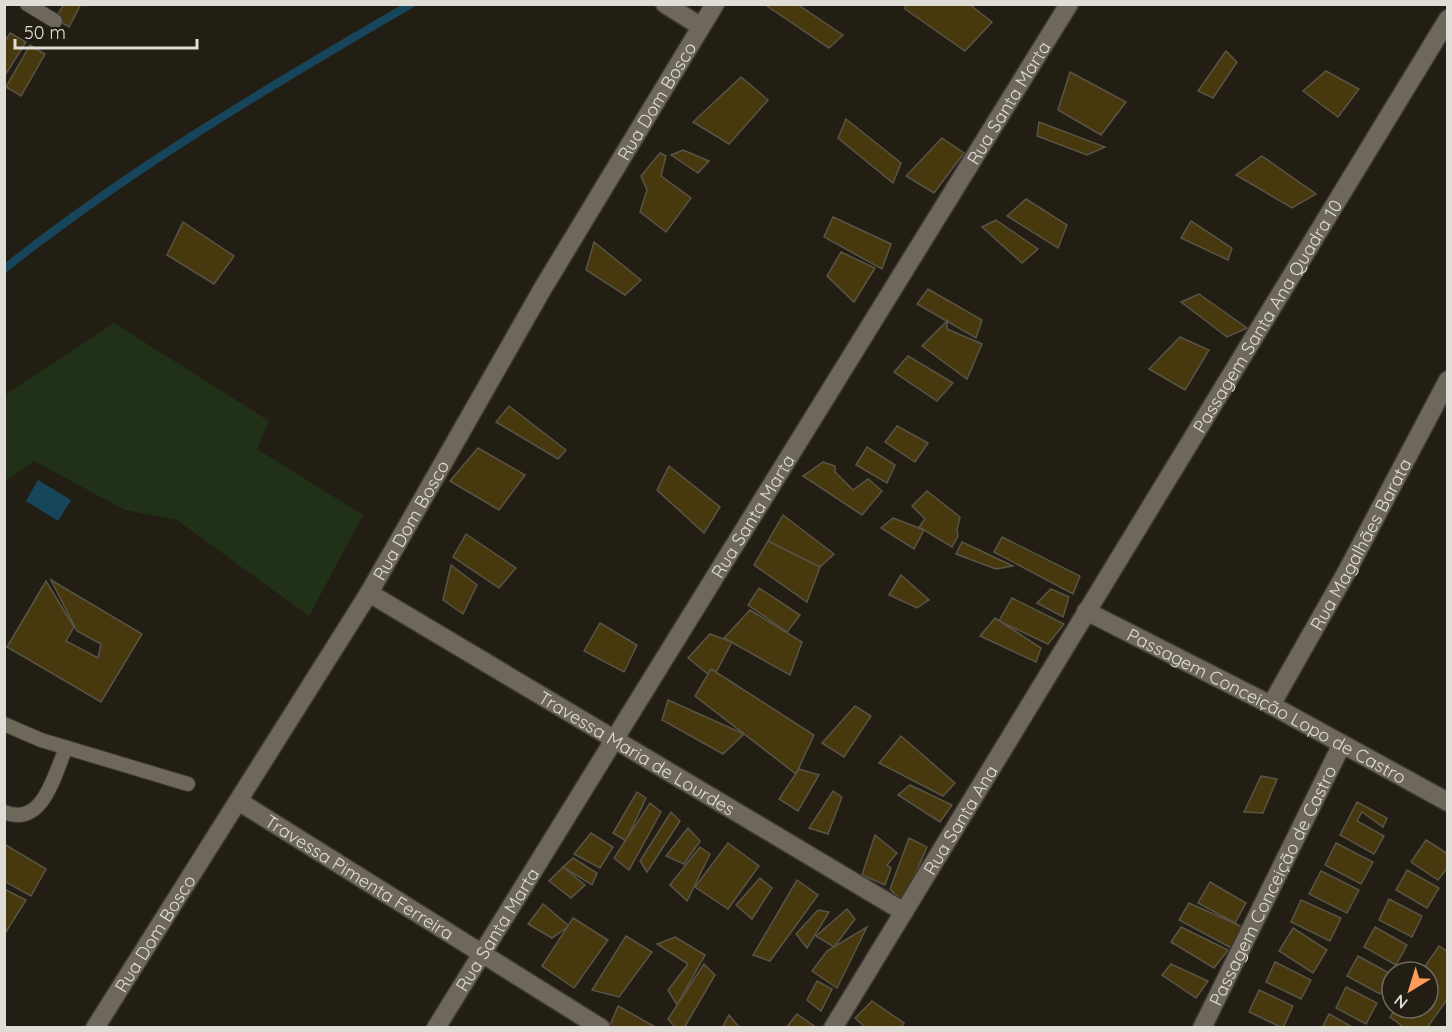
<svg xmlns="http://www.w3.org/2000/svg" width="1452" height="1032" font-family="Quicksand,sans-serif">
	<rect width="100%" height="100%" fill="#231e13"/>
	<polygon fill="#213118" points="114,323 269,421 257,449 363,515 309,616 177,520 125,510 34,461 5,481 5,395"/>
	<polygon fill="#17465c" points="38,480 71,500 58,521 26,501"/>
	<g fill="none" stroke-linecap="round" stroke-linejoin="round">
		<path stroke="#17465c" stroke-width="8" d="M4 269C131 168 272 85 411 4"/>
	</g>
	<g fill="#47380d" stroke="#595448" stroke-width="1.5">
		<polygon points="64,4 81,4 69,27 55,19"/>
		<polygon points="764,4 797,4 843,35 829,48"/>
		<polygon points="906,4 969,4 992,22 965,51 905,9"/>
		<polygon points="10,33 26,42 4,77 4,43"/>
		<polygon points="30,45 45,54 21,96 6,87"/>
		<polygon points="1226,51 1237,62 1213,98 1198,91"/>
		<polygon points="1326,71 1359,89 1338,117 1303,91"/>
		<polygon points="1070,72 1126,102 1101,135 1058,110"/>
		<polygon points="741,77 768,100 729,144 693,122"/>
		<polygon points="846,119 901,163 893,183 838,138"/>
		<polygon points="1039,122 1105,147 1087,155 1037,136"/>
		<polygon points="942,138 964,153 934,193 906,176"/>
		<polygon points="683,150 709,161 698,173 671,155"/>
		<polygon points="660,153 666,156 661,176 691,198 666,232 640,212 647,190 641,176"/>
		<polygon points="1262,156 1316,194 1292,208 1236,175"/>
		<polygon points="1026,199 1067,225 1058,248 1007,216"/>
		<polygon points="833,217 891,244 882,269 824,237"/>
		<polygon points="996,220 1038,249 1022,263 982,227"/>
		<polygon points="1191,221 1232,248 1228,260 1181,238"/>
		<polygon points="183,222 234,256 214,284 167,255"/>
		<polygon points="594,242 641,280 625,295 586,270"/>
		<polygon points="841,252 875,268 854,302 827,276"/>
		<polygon points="928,289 982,320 976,338 917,304"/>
		<polygon points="1199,294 1247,328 1227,337 1181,302"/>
		<polygon points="947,321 947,329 982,344 967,379 922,346"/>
		<polygon points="1180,337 1209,350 1185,390 1149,369"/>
		<polygon points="908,356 953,383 937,401 894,372"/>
		<polygon points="509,406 566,450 558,459 496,422"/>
		<polygon points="897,426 928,443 915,462 885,442"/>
		<polygon points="867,447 895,465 887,483 856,465"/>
		<polygon points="478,448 525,475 499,510 450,481"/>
		<polygon points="823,462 835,466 835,472 853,490 868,479 882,491 862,515 803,476"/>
		<polygon points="669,466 720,507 704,533 657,490"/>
		<polygon points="927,491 960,517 957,530 958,536 952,547 919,527 925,519 912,506"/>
		<polygon points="783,515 834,554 820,567 768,541"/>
		<polygon points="893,518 924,530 914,549 881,528"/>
		<polygon points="466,534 516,568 499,588 453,557"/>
		<polygon points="1002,537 1080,576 1073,594 994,552"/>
		<polygon points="768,541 820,567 807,602 754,565"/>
		<polygon points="962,542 1013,566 996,569 956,554"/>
		<polygon points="451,565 477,585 463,614 443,600"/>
		<polygon points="901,575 929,600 917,608 889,595"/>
		<polygon points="51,580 142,634 101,702 7,647 46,581 74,627 66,641 98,658 101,644 77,631"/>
		<polygon points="759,588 800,615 787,632 748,605"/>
		<polygon points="1051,589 1069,597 1063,617 1037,603"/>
		<polygon points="1012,598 1064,624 1048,644 999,621"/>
		<polygon points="750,610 802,642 790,675 724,638"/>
		<polygon points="995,618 1041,648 1036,662 980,636"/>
		<polygon points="600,623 637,645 624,672 584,651"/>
		<polygon points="710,634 732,642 713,678 688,658"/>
		<polygon points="711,669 814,735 796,774 695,696"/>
		<polygon points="668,700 744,734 723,754 662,720"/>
		<polygon points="855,706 871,716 844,757 822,743"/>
		<polygon points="901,736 955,783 943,796 879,763"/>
		<polygon points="799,769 819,775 798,811 779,799"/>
		<polygon points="1261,776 1277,779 1263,813 1244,812"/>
		<polygon points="910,785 952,805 940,822 898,795"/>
		<polygon points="833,791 842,797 828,834 809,828"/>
		<polygon points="637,792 646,798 626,841 613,833"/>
		<polygon points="1357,802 1387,818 1383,827 1362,812 1357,821 1384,836 1374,854 1340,835"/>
		<polygon points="650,803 661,812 629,870 614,858"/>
		<polygon points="671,812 680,821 647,872 640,861"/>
		<polygon points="688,828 700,841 684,864 666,856"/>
		<polygon points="591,833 613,847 600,868 574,854"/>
		<polygon points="875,835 897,853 887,865 891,868 885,885 862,875"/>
		<polygon points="909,838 927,847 903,902 890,889"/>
		<polygon points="1426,840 1448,854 1448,867 1438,880 1411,862"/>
		<polygon points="728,843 759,866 728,909 695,887"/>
		<polygon points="1336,843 1373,862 1361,884 1325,865"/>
		<polygon points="4,844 46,869 31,896 4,881"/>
		<polygon points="700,847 710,854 687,901 670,885"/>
		<polygon points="573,858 597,873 592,885 563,867"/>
		<polygon points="563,867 585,885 571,898 549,881"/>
		<polygon points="1407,870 1439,888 1427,908 1396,890"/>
		<polygon points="1321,871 1359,890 1347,913 1309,894"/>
		<polygon points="760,878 772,888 752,919 736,905"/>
		<polygon points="797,880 818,895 770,961 753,955"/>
		<polygon points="1210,882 1246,903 1235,923 1198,903"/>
		<polygon points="4,889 26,900 4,935"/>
		<polygon points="1389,899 1422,916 1412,937 1379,920"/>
		<polygon points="1301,900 1341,918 1330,941 1291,922"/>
		<polygon points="1189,903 1245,928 1235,950 1179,920"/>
		<polygon points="543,904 569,926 552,938 528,924"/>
		<polygon points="847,909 855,919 834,947 816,936"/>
		<polygon points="818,910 829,912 807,948 796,934"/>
		<polygon points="573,918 608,940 574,988 542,966"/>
		<polygon points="867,927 837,988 812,971 827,951"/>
		<polygon points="1181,927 1228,950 1214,968 1171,942"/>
		<polygon points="1375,927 1407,945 1396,965 1364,947"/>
		<polygon points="1293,928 1327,950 1313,973 1279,951"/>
		<polygon points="626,936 652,952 619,997 592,990"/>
		<polygon points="675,937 705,955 677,1005 668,990 688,964 657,944"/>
		<polygon points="1439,946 1448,952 1448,998 1427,1028 1405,1028 1390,1017 1396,1008 1428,1008 1428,972 1421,972"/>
		<polygon points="1358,956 1391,974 1380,994 1347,976"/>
		<polygon points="1275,962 1311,980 1301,999 1266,982"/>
		<polygon points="704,964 715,975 684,1028 676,1028 668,1019"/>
		<polygon points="1171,964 1208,981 1196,998 1162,975"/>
		<polygon points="817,981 832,989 821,1011 807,1000"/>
		<polygon points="1346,987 1377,1003 1366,1024 1336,1008"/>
		<polygon points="1259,990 1293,1006 1283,1028 1249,1012"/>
		<polygon points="872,1001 904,1023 901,1028 866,1028 855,1018"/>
		<polygon points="618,1006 657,1028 609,1028"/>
		<polygon points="797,1014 817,1028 786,1028"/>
		<polygon points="1329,1014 1354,1028 1322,1028"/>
		<polygon points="729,1015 740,1028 722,1028"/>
	</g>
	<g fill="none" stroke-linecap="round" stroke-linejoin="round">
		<defs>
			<g id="lane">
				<polyline points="27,4 55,21"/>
				<polyline points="4,724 41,740 188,784"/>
				<path d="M4 812C43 828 54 775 66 748"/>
			</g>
			<g id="street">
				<polyline points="665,4 700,26"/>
				<path id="s1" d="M369 593 904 912"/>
				<path id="s2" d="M1086 611 1271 705 1448 802"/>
				<path id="s3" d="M1271 705 1346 573 1448 380"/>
				<path id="s4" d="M240 802 601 1028"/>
				<path id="s5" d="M95 1028 369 593 543 288 715 4"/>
				<path id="s6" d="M436 1028 1069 4"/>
				<path id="s7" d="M833 1028 1448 19"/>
				<path id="s8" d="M1202 1028 1342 744"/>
			</g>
		</defs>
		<use href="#lane" stroke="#3b3731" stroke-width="16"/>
		<use href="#street" stroke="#3b3731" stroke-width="21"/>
		<use href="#lane" stroke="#6d685b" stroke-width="14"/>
		<use href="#street" stroke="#6d685b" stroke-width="18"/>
	</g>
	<g text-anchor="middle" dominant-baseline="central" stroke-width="6" stroke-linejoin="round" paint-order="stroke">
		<g font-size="18" fill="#e0ddd6" stroke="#231e13">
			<text stroke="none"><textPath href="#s5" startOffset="1084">Rua Dom Bosco</textPath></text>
			<text stroke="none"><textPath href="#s6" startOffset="1088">Rua Santa Marta</textPath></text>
			<text stroke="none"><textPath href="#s7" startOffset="834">Passagem Santa Ana Quadra 10</textPath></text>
			<text stroke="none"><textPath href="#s6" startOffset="602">Rua Santa Marta</textPath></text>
			<text stroke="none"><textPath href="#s5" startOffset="598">Rua Dom Bosco</textPath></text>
			<text stroke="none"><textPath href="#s3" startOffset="184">Rua Magalhães Barata</textPath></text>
			<text stroke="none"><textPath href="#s2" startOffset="204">Passagem Conceição Lopo de Castro</textPath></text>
			<text stroke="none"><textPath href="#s1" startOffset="312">Travessa Maria de Lourdes</textPath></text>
			<text stroke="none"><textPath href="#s7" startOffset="244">Rua Santa Ana</textPath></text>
			<text stroke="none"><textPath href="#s4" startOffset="141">Travessa Pimenta Ferreira</textPath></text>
			<text stroke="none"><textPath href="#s8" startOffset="159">Passagem Conceição de Castro</textPath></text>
			<text stroke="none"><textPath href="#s6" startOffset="116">Rua Santa Marta</textPath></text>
			<text stroke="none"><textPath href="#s5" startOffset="112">Rua Dom Bosco</textPath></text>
		</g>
	</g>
	<rect width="1452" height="1032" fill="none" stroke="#e0ddd6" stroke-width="12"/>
	<g transform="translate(1410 990) rotate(218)"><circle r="28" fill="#231e13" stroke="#6f6a61" stroke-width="1.5"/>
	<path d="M0-4.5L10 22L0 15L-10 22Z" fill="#ff9b5b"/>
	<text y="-9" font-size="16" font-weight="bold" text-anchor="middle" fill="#e0ddd6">N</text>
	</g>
	<path d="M15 39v9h182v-9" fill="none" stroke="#e0ddd6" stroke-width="3"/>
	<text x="24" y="39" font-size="18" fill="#e0ddd6" stroke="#231e13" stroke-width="4.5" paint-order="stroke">50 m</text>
</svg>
